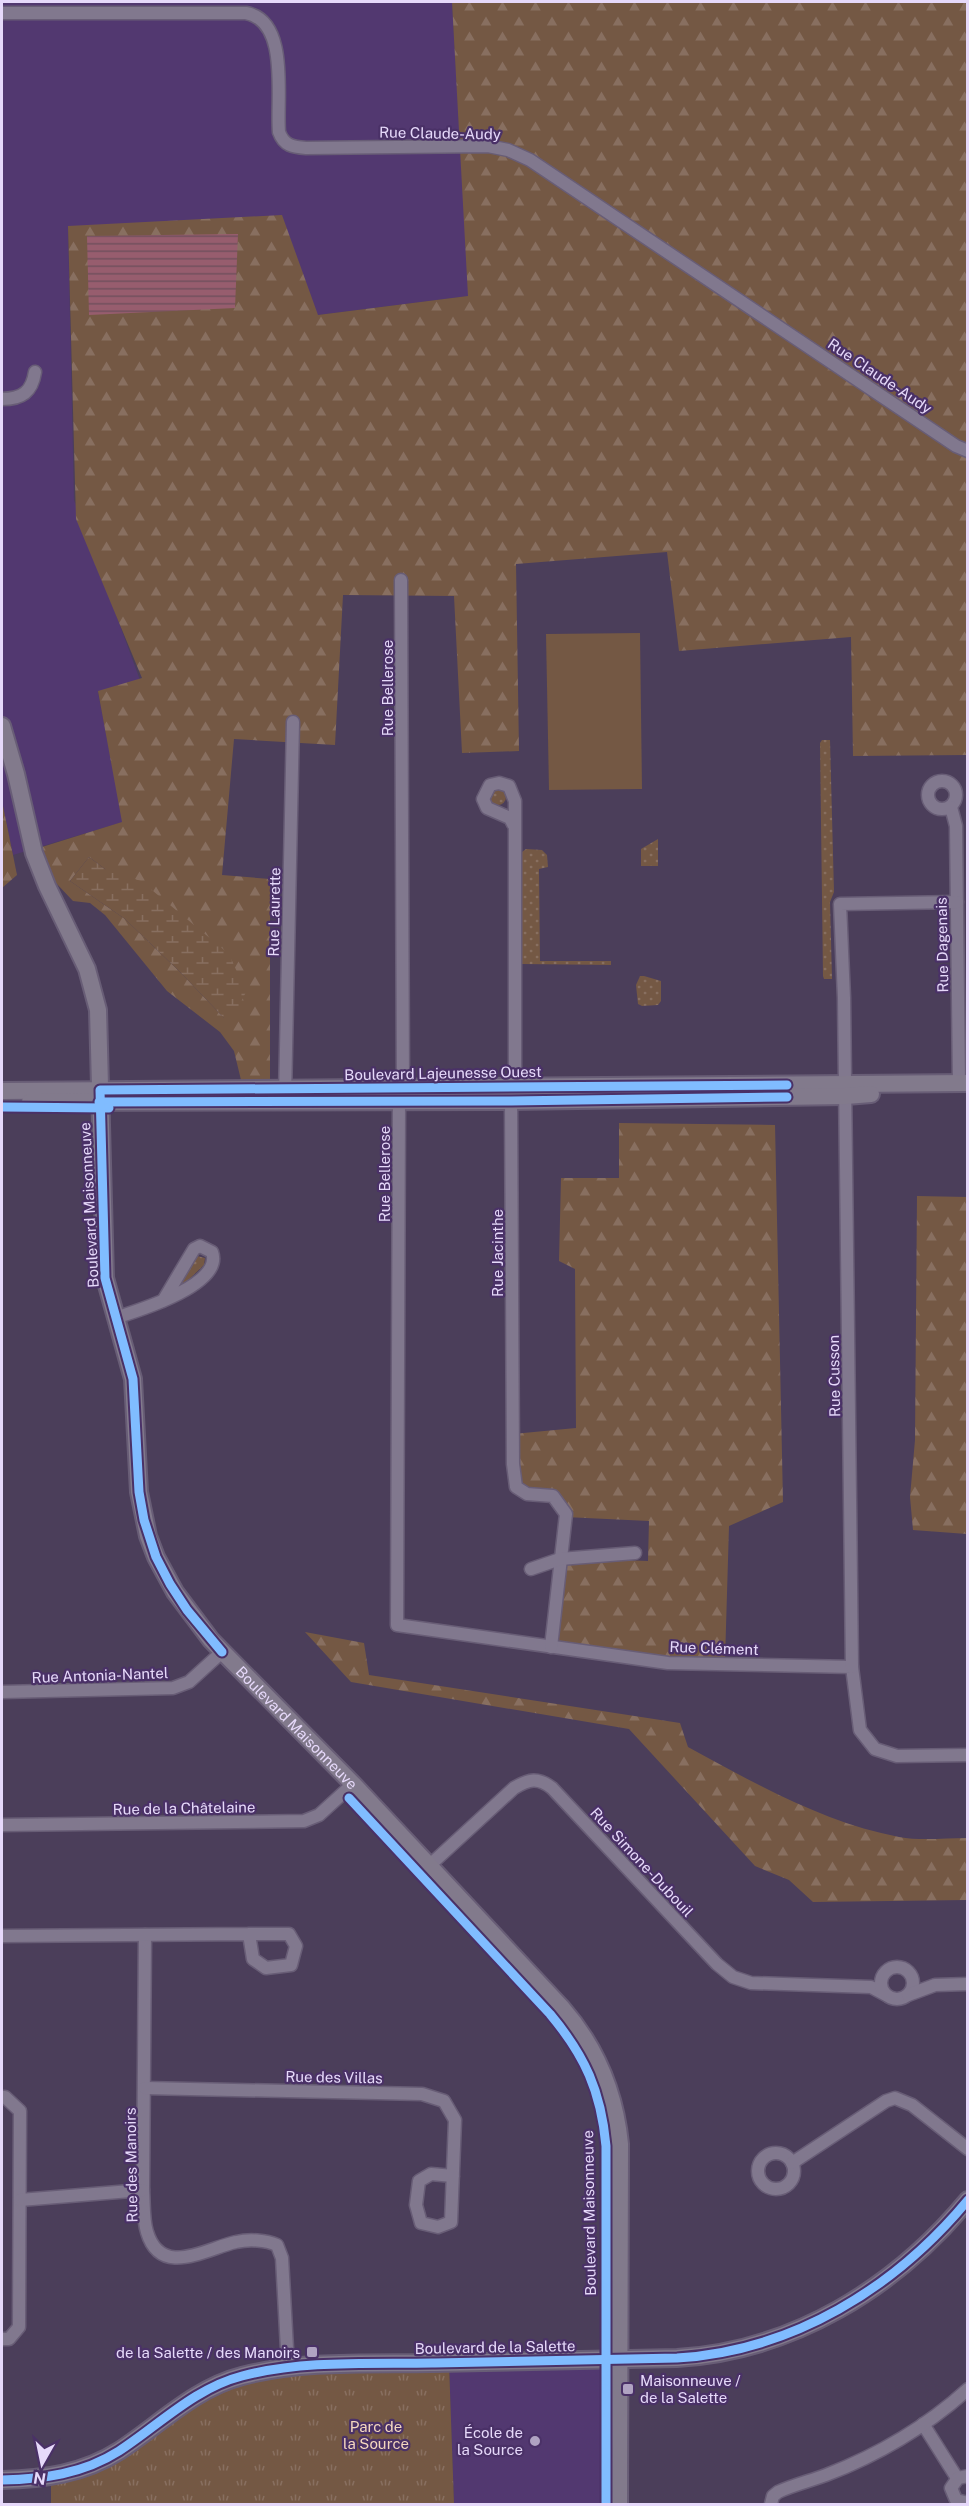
<svg xmlns="http://www.w3.org/2000/svg" width="969" height="2506" font-family="'Public Sans',sans-serif">
	<defs>
		<pattern id="grass-dots" width="8" height="8" patternUnits="userSpaceOnUse" patternTransform="scale(1.5)"><rect width="8" height="8" fill="#745844"/><path d="M2 2h.1M6 6h.1" fill="none" stroke="#886f60" stroke-width="1.8" stroke-linecap="round"/></pattern>
		<pattern id="forest-firs" width="22" height="20" patternUnits="userSpaceOnUse" patternTransform="scale(1.5)"><rect width="22" height="20" fill="#745844"/><path d="M5 1l3.5 6h-7zM16 11l3.5 6h-7z" fill="#886f60"/></pattern>
		<pattern id="wetland-marsh" width="20" height="14" patternUnits="userSpaceOnUse" patternTransform="scale(1.5)"><rect width="20" height="14" fill="#745844"/><path d="M1 5h8M5 5V1M11 12h8M15 12V8" fill="none" stroke="#886f60"/></pattern>
		<pattern id="park-tufts" width="24" height="20" patternUnits="userSpaceOnUse" patternTransform="scale(1.5)"><rect width="24" height="20" fill="#745844"/><path d="M3 7l-1-3M5 7V3M7 7l1-3M15 17l-1-3M17 17v-4M19 17l1-3" fill="none" stroke="#886f60"/></pattern>
		<pattern id="water-rules" width="6" height="5" patternUnits="userSpaceOnUse" patternTransform="scale(1.5)"><rect width="6" height="5" fill="#975d6e"/><path d="M0 2.5h6" fill="none" stroke="#72505e"/></pattern>
	</defs>
	<rect width="100%" height="100%" fill="#4b3e5a"/>
	<g fill="#523870">
		<polygon points="2,2 452,2 469,296 318,315 68,226 74,500 140,680 98,692 123,822 13,855 2,801"/>
		<polygon points="618,2360 619,2504 454,2504 449,2363"/>
	</g>
	<g fill="url(#grass-dots)">
		<polygon points="830,740 834,892 830,902 832,979 824,979 823,976 820,743 822,740"/>
		<circle cx="498" cy="797" r="8"/>
		<polygon points="658,839 658,866 641,866 641,849"/>
		<polygon points="526,849 542,850 547,855 548,867 539,869 540,961 611,961 611,965 522,964 521,858 522,852"/>
		<polygon points="644,976 661,981 661,1001 658,1005 642,1006 638,1004 636,985 640,976"/>
		<polygon points="197,1256 205,1258 204,1265 181,1287 178,1286"/>
	</g>
	<g fill="url(#forest-firs)" fill-rule="evenodd">
		<path d="M452 2H967V755L853 756 851 637 679 651 667 552 516 564 519 751 462 753 454 596 343 595 335 745 234 739 222 875 270 879V1081L241 1080 234 1051 220 1032 167 991 105 915 90 903 73 901 56 883 42 847 122 822 98 691 142 678 76 519 68 226 282 215 318 315 468 296ZM89 857 105 869 224 1018 180 972 125 919 70 881Z"/>
		<polygon points="2,801 17,875 2,888"/>
		<polygon points="619,1123 775,1125 783,1502 729,1526 725,1660 671,1663 551,1647 564,1558 648,1561 649,1521 565,1517 551,1495 517,1486 513,1434 576,1428 575,1269 559,1261 561,1178 619,1178"/>
		<polygon points="917,1196 967,1197 967,1534 913,1530 910,1497 915,1440"/>
		<path d="M305 1632 364 1643 369 1675 680 1723 688 1747C754 1783 824 1823 899 1837 920 1841 946 1838 967 1838V1900L813 1902 789 1880 755 1866 629 1729 351 1682Z"/>
	</g>
	<polygon fill="url(#wetland-marsh)" points="89,857 105,869 141,881 229,954 246,992 233,1018 224,1018 180,972 125,919 70,881"/>
	<polygon fill="url(#park-tufts)" points="449,2363 454,2504 51,2504 51,2477 63,2474 239,2377"/>
	<polygon fill="#745844" points="640,633 642,789 549,790 546,634"/>
	<polygon fill="url(#water-rules)" points="238,234 235,308 89,315 87,236"/>
	<g fill="none" stroke-linecap="round" stroke-linejoin="round">
		<defs>
			<g id="street">
				<path d="M2 13H246C290 21 276 99 279 132 284 146 293 147 306 148L488 146 508 150 530 160 956 446 968 451"/>
				<path d="M2 399C22 399 32 392 35 372"/>
				<polyline points="401,580 403,1089 399,1101 397,1625 668,1663 852,1667 860,1730 875,1749 897,1756 968,1755"/>
				<circle cx="942" cy="795" r="14"/>
				<polyline points="951,807 956,826 959,1083"/>
				<polyline points="513,824 510,818 487,808 483,799 490,785 499,783 509,786 515,801 515,1069 514,1087 511,1101 513,1464 516,1487 527,1494 553,1496 566,1514 551,1647"/>
				<polyline points="285,1096 293,722"/>
				<path d="M115 1318C137 1311 224 1285 212 1252L200 1246 194 1249 163 1301"/>
				<polyline points="531,1569 560,1559 635,1553"/>
				<polyline points="852,1667 844,998 840,904 957,902"/>
				<polyline points="2,1692 173,1688 189,1682 222,1652"/>
				<polyline points="2,1825 304,1821 319,1815 353,1784"/>
				<path d="M430 1865 514 1788C529 1779 538 1777 552 1788L717 1964 733 1977 751 1983 871 1987 886 1995"/>
				<path d="M145 1935 143 2190C144 2203 143 2220 147 2232 161 2279 207 2248 236 2242 249 2239 266 2240 277 2245L282 2258 288 2367"/>
				<polyline points="2,1936 249,1934 289,1934 296,1946 291,1965 266,1968 253,1959 249,1934"/>
				<circle cx="897" cy="1983" r="16"/>
				<polyline points="908,1995 935,1985 968,1984"/>
				<polyline points="145,2088 422,2094 444,2101 455,2120 451,2222 438,2227 421,2223 416,2205 419,2181 431,2174 453,2176"/>
				<polyline points="2,2097 5,2097 20,2111 19,2327 9,2339 2,2339"/>
				<circle cx="776" cy="2171" r="18"/>
				<polyline points="792,2163 886,2101 895,2098 912,2105 968,2149"/>
				<polyline points="20,2200 143,2190"/>
				<polyline points="923,2424 957,2478"/>
				<polyline points="968,2476 958,2478 951,2488 956,2500 968,2503"/>
				<path d="M771 2504 773 2496 778 2492C793 2485 810 2481 826 2475 878 2455 926 2427 968 2389"/>
			</g>
			<g id="secondary">
				<path id="s1" d="M2 726 16 774 34 853 47 886 87 969 98 1010 105 1278 133 1379 139 1492 148 1536 156 1557 175 1592 211 1640 353 1784 562 2008C596 2047 615 2093 620 2144L619 2504"/>
				<polyline points="2,1091 968,1083"/>
				<polyline points="30,1102 511,1101 846,1096 871,1094"/>
				<path d="M2 2480C43 2479 83 2474 119 2451 159 2425 195 2388 242 2376 303 2360 369 2364 432 2363 514 2362 596 2360 677 2358 793 2351 895 2288 968 2200"/>
			</g>
		</defs>
		<use href="#street" stroke="#685d76" stroke-width="15"/>
		<use href="#secondary" stroke="#685d76" stroke-width="20"/>
		<use href="#street" stroke="#81788e" stroke-width="12"/>
		<use href="#secondary" stroke="#827a8c" stroke-width="16"/>
		<defs>
			<g id="cycleway">
				<polyline points="99,1102 511,1101 787,1097"/>
				<polyline points="2,1107 109,1108"/>
				<polyline points="222,1652 187,1610 170,1584 156,1557 144,1520 139,1492 133,1379 105,1278 100,1090 787,1085"/>
				<path d="M349 1798 550 2014C585 2056 601 2091 606 2146V2504"/>
				<path d="M2 2480C43 2479 83 2474 119 2451 159 2425 195 2388 242 2376 303 2360 369 2364 432 2363 514 2362 596 2360 677 2358 793 2351 895 2288 968 2200"/>
			</g>
		</defs>
		<use href="#cycleway" stroke="#4a3167" stroke-width="13"/>
		<use href="#cycleway" stroke="#80bcff" stroke-width="9"/>
	</g>
	<g fill="#b0a3c2" stroke="#4a3167" stroke-width="2">
		<rect x="306" y="2346" width="12" height="12" rx="3"/>
		<rect x="622" y="2383" width="12" height="12" rx="3"/>
		<circle cx="535" cy="2441" r="6"/>
	</g>
	<g text-anchor="middle" dominant-baseline="central" stroke-width="4.5" stroke-linejoin="round" paint-order="stroke">
		<g font-size="15" fill="#e6d9fa" stroke="#4a3167">
			<text transform="translate(440 133) rotate(1)">Rue Claude-Audy</text>
			<text transform="translate(880 376) rotate(34)">Rue Claude-Audy</text>
			<text transform="translate(387 688) rotate(-90)">Rue Bellerose</text>
			<text transform="translate(274 912) rotate(-89)">Rue Laurette</text>
			<text transform="translate(942 945) rotate(-91)">Rue Dagenais</text>
			<text transform="translate(443 1073) rotate(-1)">Boulevard Lajeunesse Ouest</text>
			<text transform="translate(384 1174) rotate(-90)">Rue Bellerose</text>
			<text transform="translate(89 1205) rotate(-93)">Boulevard Maisonneuve</text>
			<text transform="translate(497 1253) rotate(-90)">Rue Jacinthe</text>
			<text transform="translate(834 1376) rotate(-91)">Rue Cusson</text>
			<text transform="translate(714 1648) rotate(2)">Rue Clément</text>
			<text transform="translate(100 1675) rotate(-2)">Rue Antonia-Nantel</text>
			<text stroke="none"><textPath href="#s1" startOffset="1077">Boulevard Maisonneuve</textPath></text>
			<text transform="translate(184 1808) rotate(-1)">Rue de la Châtelaine</text>
			<text transform="translate(642 1862) rotate(47)">Rue Simone-Dubouil</text>
			<text transform="translate(334 2077) rotate(1)">Rue des Villas</text>
			<text transform="translate(131 2165) rotate(-91)">Rue des Manoirs</text>
			<text transform="translate(589 2213) rotate(-91)">Boulevard Maisonneuve</text>
			<text transform="translate(495 2347) rotate(-1)">Boulevard de la Salette</text>
		</g>
		<g font-size="15" fill="#e6d9fa" stroke="#4a3167" text-anchor="end">
			<text x="300" y="2352">de la Salette / des Manoirs</text>
			<text x="640" y="2380" text-anchor="start">Maisonneuve /<tspan x="640" dy="17">de la Salette</tspan></text>
			<text x="523" y="2432">École de<tspan x="523" dy="17">la Source</tspan></text>
		</g>
		<g font-size="15" fill="#f4d8bf" stroke="#4a3167">
			<text x="376" y="2426">Parc de<tspan x="376" dy="17">la Source</tspan></text>
		</g>
	</g>
	<rect width="969" height="2506" fill="none" stroke="#e6d9fa" stroke-width="6"/>
	<g transform="translate(42 2464) rotate(189)" stroke="#4a3167" stroke-width="4.5" paint-order="stroke">
	<path d="M0-4.5L10 22L0 15L-10 22Z" fill="#e6d9fa"/>
	<text y="-9" font-size="16" font-weight="bold" text-anchor="middle" fill="#e6d9fa">N</text>
	</g>
</svg>
